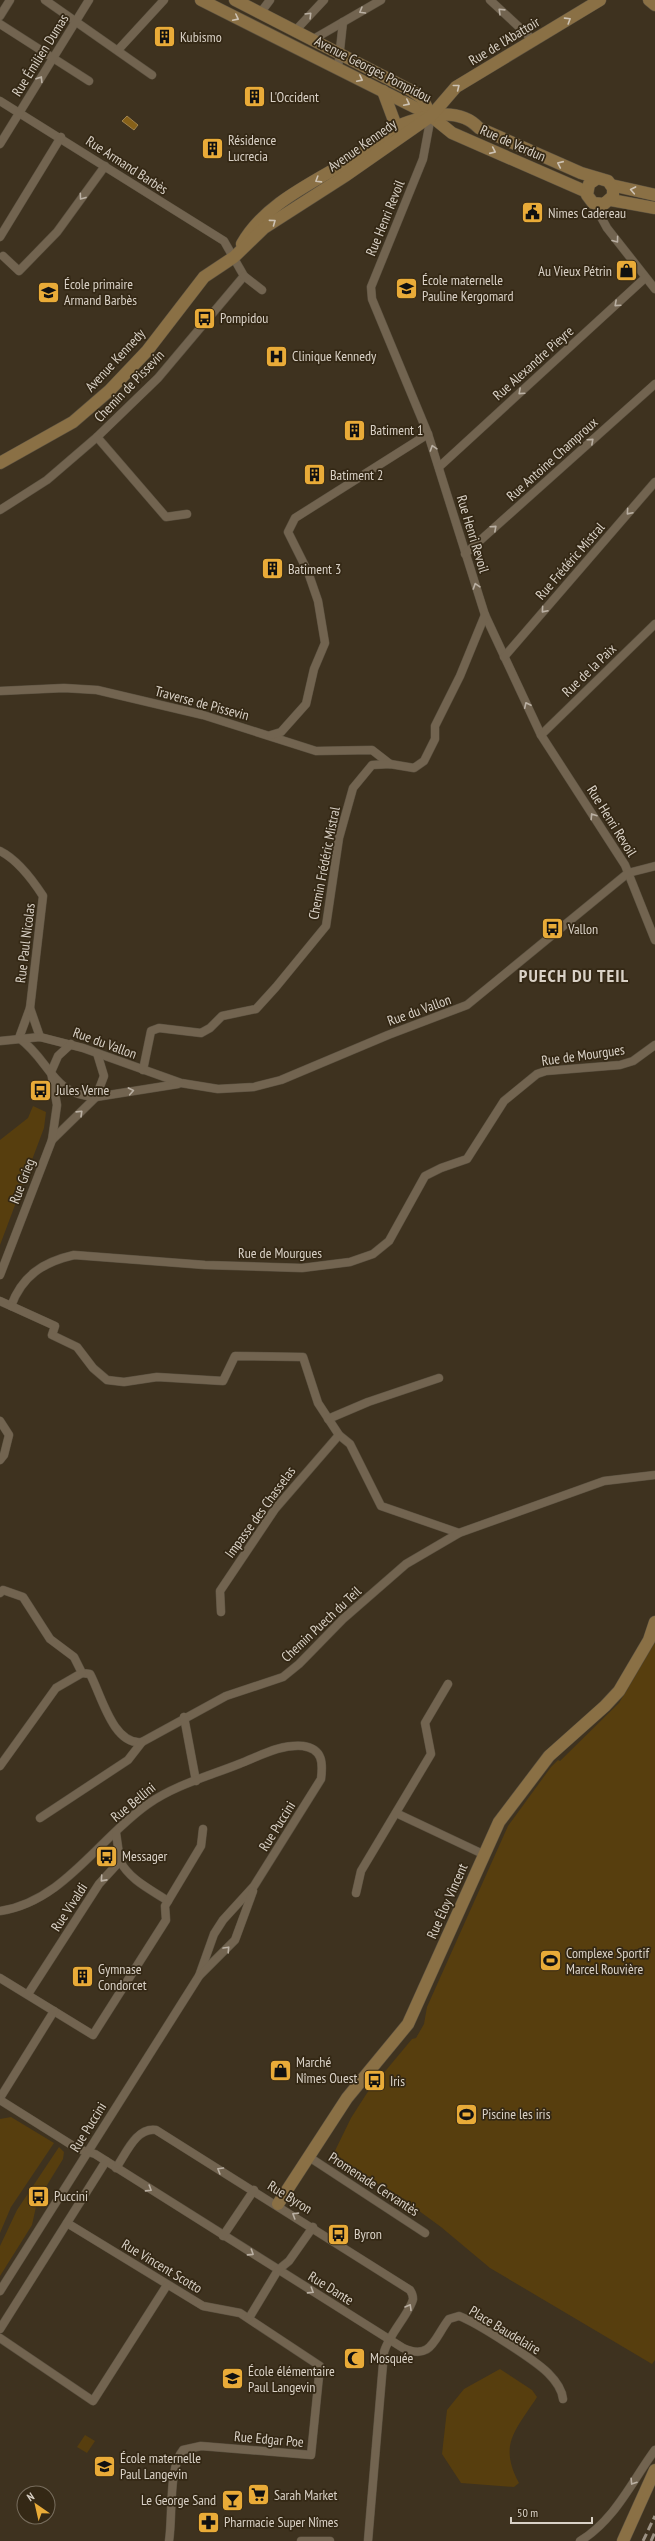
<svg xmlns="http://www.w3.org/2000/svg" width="655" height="2541" font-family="'PT Sans Narrow',sans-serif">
	<rect width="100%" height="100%" fill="#3e321f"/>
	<g fill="#573e0e">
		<polygon points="33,1106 46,1112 44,1128 0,1245 0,1140 28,1118"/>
		<polygon points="655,1642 655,2360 652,2364 490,2268 441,2227 396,2194 331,2159 351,2118 367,2093 412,2039 416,2038 424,2024 427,2007 508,1826 551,1767 558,1760 560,1761 619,1703"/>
		<polygon points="11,2117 54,2143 11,2207 0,2233 0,2119"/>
		<polygon points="59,2147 64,2152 63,2159 44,2190 41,2189 34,2199 37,2202 32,2225 0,2276 0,2246 17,2210"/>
		<path d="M500 2369 532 2390 537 2397C516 2430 498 2444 519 2483L514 2487 461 2483 442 2454 447 2410 464 2389Z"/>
		<polygon points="85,2435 95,2441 87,2453 77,2447"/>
	</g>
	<polygon fill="#876119" stroke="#a0834d" points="127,116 138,125 134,130 122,121"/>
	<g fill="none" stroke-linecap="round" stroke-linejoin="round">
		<defs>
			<g id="street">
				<polyline points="45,0 152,75"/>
				<polyline points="490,0 534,41"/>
				<polyline points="261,12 270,0"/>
				<polyline points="0,16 10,0"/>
				<polyline points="0,24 89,81"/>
				<polyline points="295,31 324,0"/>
				<polyline points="312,40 381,0"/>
				<polyline points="118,50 164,0"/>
				<polyline points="338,68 343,22"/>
				<polyline points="0,101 224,241 244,276 158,378 97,437 47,480 0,510"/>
				<polyline points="431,116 423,159 371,287 372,299 428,434 485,615 541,735 625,865 655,940"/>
				<polyline points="0,144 89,0"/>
				<polyline points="599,205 601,217 607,228 655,289"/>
				<polyline points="0,237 61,137"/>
				<polyline points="3,256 19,271 57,232 105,166"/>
				<polyline points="244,276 262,290"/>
				<polyline points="97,437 166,517 187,514"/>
				<polyline points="439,467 645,278"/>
				<polyline points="465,554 655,384"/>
				<polyline points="504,657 655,482"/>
				<polyline points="0,691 64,688 97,690 203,715 316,751 372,750 390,764"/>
				<polyline points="271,735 281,732 306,704 314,669 325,643 318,601 308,572 288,532 295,518 428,434"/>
				<polyline points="541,735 655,624"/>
				<path d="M0 851C18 860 32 879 43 896L30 1008 19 1038"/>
				<polyline points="30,1008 40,1037"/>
				<path d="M19 1038C51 1061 51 1095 96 1097L178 1084"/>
				<polyline points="0,1041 40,1037 83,1048 181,1083 218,1089 254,1087 281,1080 388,1035 467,1005 628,873 655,866"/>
				<polyline points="143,1070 151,1031 159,1028 201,1033 210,1028 222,1016 256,1009 276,987 326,926 339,838 353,788 372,765 390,764 414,768 424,761 435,739 435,726 460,676 485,615"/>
				<polyline points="52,1140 96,1097 104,1076 97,1053"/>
				<polyline points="0,1275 52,1140 57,1105 51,1072 58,1056 71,1044"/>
				<path d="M0 1301 11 1306C22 1276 43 1262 74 1255L205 1265 302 1268 350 1262 373 1254 389 1241 425 1176 441 1168 467 1159 504 1101 537 1074 546 1071 620 1065 633 1061 655 1045"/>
				<polyline points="11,1306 55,1326 52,1335 77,1347 93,1368 107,1380 124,1382 157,1377 223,1381 235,1356 303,1357 318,1403 339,1435 350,1444 381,1506 459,1533"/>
				<polyline points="328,1419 368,1402 439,1378"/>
				<polyline points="0,1421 9,1435 4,1455 0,1460"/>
				<path d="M0 1593 3 1590 23 1597 50 1639 74 1657 82 1673 90 1674C101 1694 113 1746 142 1742L226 1696 283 1677 299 1664 343 1619 406 1564 459 1533 604 1481 655 1475"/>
				<polyline points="221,1612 220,1591 275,1509 339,1435"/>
				<polyline points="184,1717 196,1781"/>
				<polyline points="0,1766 56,1688 82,1673"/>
				<polyline points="396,1813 485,1855"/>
				<polyline points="40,1818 128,1760 142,1742"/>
				<path d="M120 1861C130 1880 150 1889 168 1901"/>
				<polyline points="356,1893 361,1871 431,1754 425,1723 448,1684"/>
				<path d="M0 1911C63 1902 99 1838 148 1804 175 1785 209 1776 239 1764 260 1756 280 1744 303 1746 323 1749 323 1763 321 1779L254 1886 223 1920 214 1934 199 1976"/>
				<polyline points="0,1978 93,2035 166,1920 165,1906 201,1846 203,1829"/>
				<polyline points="28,1994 99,1884 120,1861 116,1833"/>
				<polyline points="0,2098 54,2011"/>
				<path d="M0 2100 78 2149 95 2154 403 2348C432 2361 434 2338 449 2319L459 2316C476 2322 535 2360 548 2373 555 2380 562 2389 563 2399"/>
				<polyline points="309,2157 425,2233"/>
				<path d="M116 2168C126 2154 136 2127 156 2130L410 2290C412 2293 413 2295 413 2299 410 2313 389 2334 384 2352L368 2541"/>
				<path d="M67 2223 203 2306 240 2313 320 2366 311 2455 201 2446 183 2450C168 2468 173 2517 169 2541"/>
				<polyline points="223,2236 254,2190"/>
				<polyline points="0,2291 199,1976 235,1940 253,1891"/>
				<polyline points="249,2318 278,2270 289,2261 313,2227"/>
				<polyline points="0,2329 106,2161"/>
				<polyline points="0,2338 93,2401 167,2285"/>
				<polyline points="301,2541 330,2541"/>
				<path d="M580 2541C615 2520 632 2481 655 2450"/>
			</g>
			<g id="secondary">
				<polyline points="201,0 432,116"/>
				<polyline points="235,0 412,91 422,98 431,116 452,133 587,192"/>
				<polyline points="649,0 655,5"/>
				<polyline points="383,91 396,126"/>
				<polyline points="611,185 655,195"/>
				<polyline points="611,200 655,208"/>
				<path d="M242 244C267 199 325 178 366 150 376 144 386 130 397 126 422 116 458 105 479 128L581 173 608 181 613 188V196L604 204 593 203 587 195 589 184 596 179"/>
				<polyline points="0,463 73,422 110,390 147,351 204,277 234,257 264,228 345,176 431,116 456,87 600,0"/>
				<polyline points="278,2204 347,2098 408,2024 499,1822 549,1756 605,1706 619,1691 649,1640 655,1622"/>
				<polyline points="623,2541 655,2470"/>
			</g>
		</defs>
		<use href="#street" stroke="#5b5140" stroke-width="9"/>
		<use href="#secondary" stroke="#5b5140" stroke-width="13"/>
		<use href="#street" stroke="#726450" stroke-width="8"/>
		<use href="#secondary" stroke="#8a7045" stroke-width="12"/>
		<g stroke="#9b9183" stroke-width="3" stroke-dasharray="8 4" stroke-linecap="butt">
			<polyline points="643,2541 655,2516"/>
			<polyline points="651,2541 655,2532"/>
		</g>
	</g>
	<defs><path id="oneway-chevron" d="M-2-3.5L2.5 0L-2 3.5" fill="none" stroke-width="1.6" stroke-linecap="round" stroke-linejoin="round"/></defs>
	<g stroke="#bab0a3">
		<use href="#oneway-chevron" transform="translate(362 11) rotate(150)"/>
		<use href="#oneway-chevron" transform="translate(501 11) rotate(-136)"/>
		<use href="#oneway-chevron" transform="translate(309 15) rotate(-45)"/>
		<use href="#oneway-chevron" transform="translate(40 79) rotate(-58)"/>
		<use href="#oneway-chevron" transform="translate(82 197) rotate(126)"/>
		<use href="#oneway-chevron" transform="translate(616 240) rotate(53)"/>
		<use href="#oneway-chevron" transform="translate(617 304) rotate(138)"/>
		<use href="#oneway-chevron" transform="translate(521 392) rotate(138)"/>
		<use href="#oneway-chevron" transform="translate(591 441) rotate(-42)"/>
		<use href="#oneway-chevron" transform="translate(433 448) rotate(-108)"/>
		<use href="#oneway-chevron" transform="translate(629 512) rotate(131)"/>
		<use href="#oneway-chevron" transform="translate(494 528) rotate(-42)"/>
		<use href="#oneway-chevron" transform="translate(476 586) rotate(-108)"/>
		<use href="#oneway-chevron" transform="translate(544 610) rotate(131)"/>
		<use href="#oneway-chevron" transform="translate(527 705) rotate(-115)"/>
		<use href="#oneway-chevron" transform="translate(593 816) rotate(-123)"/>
		<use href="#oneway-chevron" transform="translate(131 1091) rotate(-11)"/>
		<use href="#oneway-chevron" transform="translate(80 1113) rotate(-44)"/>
		<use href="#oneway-chevron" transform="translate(103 1879) rotate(132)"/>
		<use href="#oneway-chevron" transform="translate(227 1949) rotate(-47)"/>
		<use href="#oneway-chevron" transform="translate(220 2170) rotate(-149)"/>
		<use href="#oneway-chevron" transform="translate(149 2189) rotate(32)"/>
		<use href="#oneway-chevron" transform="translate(295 2215) rotate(-148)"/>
		<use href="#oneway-chevron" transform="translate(251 2253) rotate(33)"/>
		<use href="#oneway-chevron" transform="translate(311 2291) rotate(32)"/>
		<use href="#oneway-chevron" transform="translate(409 2307) rotate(-60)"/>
		<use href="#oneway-chevron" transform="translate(633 2482) rotate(123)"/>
	</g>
	<g stroke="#cdc2b3">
		<use href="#oneway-chevron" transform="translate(236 18) rotate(27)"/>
		<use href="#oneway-chevron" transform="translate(568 20) rotate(-32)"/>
		<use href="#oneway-chevron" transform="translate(360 79) rotate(27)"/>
		<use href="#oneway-chevron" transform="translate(457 87) rotate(-38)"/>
		<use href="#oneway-chevron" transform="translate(407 103) rotate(27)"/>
		<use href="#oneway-chevron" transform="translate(493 151) rotate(24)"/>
		<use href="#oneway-chevron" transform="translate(560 164) rotate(-156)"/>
		<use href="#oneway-chevron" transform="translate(318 180) rotate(148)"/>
		<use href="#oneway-chevron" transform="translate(633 190) rotate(-169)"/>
		<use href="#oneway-chevron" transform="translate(273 222) rotate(-36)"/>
	</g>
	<defs>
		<symbol id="building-square" viewBox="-11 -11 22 22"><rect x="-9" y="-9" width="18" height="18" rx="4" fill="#e9ab38" stroke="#342815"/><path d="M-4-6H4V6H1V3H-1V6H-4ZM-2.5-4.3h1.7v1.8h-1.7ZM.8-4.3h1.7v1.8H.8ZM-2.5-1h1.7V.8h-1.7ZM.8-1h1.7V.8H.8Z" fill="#111"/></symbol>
		<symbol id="civic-square" viewBox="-11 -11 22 22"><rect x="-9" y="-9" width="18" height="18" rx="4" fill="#e9ab38" stroke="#342815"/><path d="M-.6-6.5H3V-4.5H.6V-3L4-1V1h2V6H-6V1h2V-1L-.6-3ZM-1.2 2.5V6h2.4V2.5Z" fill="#111"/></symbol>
		<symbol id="shop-square" viewBox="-11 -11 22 22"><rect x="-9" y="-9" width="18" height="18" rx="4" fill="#e9ab38" stroke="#342815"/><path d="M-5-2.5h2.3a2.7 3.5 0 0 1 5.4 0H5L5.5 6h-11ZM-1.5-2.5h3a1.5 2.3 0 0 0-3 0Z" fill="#111"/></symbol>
		<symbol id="school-square" viewBox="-11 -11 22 22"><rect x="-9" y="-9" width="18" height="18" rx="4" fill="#e9ab38" stroke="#342815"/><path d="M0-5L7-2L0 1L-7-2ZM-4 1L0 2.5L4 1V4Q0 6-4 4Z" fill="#111"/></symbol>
		<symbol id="bus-square" viewBox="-11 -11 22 22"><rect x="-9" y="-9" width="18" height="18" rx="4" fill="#e9ab38" stroke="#342815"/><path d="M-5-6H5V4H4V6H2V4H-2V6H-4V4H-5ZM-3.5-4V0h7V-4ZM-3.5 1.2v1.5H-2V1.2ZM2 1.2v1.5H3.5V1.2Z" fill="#111"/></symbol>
		<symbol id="hospital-square" viewBox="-11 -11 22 22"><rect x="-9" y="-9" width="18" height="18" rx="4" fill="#e9ab38" stroke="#342815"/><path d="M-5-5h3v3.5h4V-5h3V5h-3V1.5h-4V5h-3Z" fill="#111"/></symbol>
		<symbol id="stadium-square" viewBox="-11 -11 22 22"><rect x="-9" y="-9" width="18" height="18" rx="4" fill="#e9ab38" stroke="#342815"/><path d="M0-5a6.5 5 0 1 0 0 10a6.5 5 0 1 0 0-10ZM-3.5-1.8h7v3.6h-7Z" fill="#111"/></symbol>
		<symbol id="mosque-square" viewBox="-11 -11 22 22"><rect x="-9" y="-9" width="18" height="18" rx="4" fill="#e9ab38" stroke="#342815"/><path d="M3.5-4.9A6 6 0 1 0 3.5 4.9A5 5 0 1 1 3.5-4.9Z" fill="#111"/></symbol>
		<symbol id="supermarket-square" viewBox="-11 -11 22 22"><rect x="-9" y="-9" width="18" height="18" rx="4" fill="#e9ab38" stroke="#342815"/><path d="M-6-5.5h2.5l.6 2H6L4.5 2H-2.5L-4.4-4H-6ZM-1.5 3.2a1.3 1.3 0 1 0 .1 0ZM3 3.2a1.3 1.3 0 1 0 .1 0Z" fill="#111"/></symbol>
		<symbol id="bar-square" viewBox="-11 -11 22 22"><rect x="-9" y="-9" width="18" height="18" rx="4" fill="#e9ab38" stroke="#342815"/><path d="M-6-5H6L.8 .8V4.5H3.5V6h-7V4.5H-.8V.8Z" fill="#111"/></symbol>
		<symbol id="pharmacy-square" viewBox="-11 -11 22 22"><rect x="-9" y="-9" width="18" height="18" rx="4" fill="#e9ab38" stroke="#342815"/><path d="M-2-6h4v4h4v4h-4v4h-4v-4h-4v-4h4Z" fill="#111"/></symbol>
	</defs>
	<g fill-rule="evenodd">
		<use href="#building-square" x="152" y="24" width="25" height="25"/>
		<use href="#building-square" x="242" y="84" width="25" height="25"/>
		<use href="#building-square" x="200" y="136" width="25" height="25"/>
		<use href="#civic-square" x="520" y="200" width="25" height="25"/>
		<use href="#shop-square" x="614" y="258" width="25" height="25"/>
		<use href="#school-square" x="394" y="276" width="25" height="25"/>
		<use href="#school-square" x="36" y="280" width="25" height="25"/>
		<use href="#bus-square" x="192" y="306" width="25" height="25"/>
		<use href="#hospital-square" x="264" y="344" width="25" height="25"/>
		<use href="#building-square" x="342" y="418" width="25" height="25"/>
		<use href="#building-square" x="302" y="462" width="25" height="25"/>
		<use href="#building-square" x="260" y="556" width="25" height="25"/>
		<use href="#bus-square" x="540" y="916" width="25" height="25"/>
		<use href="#bus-square" x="28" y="1078" width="25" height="25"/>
		<use href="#bus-square" x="94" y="1844" width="25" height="25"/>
		<use href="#stadium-square" x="538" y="1948" width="25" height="25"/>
		<use href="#building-square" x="70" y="1964" width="25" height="25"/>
		<use href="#shop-square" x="268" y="2058" width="25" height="25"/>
		<use href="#bus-square" x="362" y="2068" width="25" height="25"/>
		<use href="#stadium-square" x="454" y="2102" width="25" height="25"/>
		<use href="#bus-square" x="26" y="2184" width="25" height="25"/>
		<use href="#bus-square" x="326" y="2222" width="25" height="25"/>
		<use href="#mosque-square" x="342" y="2346" width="25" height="25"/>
		<use href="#school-square" x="220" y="2366" width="25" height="25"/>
		<use href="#school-square" x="92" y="2454" width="25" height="25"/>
		<use href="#supermarket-square" x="246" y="2482" width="25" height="25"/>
		<use href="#bar-square" x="220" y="2488" width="25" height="25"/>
		<use href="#pharmacy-square" x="196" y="2510" width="25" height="25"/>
	</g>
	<g text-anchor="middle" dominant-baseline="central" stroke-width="3.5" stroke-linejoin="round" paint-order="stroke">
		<g font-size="14" fill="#d9d1c6" stroke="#342815" text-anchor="start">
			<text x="180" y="37">Kubismo</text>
			<text x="270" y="97">L'Occident</text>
			<text x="228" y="140">Résidence<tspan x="228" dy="16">Lucrecia</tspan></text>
			<text x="548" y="213">Nimes Cadereau</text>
			<text x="612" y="271" text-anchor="end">Au Vieux Pétrin</text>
			<text x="422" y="280">École maternelle<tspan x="422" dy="16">Pauline Kergomard</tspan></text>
			<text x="64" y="284">École primaire<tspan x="64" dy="16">Armand Barbès</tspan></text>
			<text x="220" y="318">Pompidou</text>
			<text x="292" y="356">Clinique Kennedy</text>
			<text x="370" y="430">Batiment 1</text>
			<text x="330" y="475">Batiment 2</text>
			<text x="288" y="569">Batiment 3</text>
			<text x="568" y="929">Vallon</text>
			<text x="56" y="1090">Jules Verne</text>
			<text x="122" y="1856">Messager</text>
			<text x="566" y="1953">Complexe Sportif<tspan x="566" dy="16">Marcel Rouvière</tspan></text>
			<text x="98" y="1969">Gymnase<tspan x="98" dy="16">Condorcet</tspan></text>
			<text x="296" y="2062">Marché<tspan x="296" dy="16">Nîmes Ouest</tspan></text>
			<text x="390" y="2081">Iris</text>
			<text x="482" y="2114">Piscine les iris</text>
			<text x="54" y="2196">Puccini</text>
			<text x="354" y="2234">Byron</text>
			<text x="370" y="2358">Mosquée</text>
			<text x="248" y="2371">École élémentaire<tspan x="248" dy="16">Paul Langevin</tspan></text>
			<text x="120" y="2458">École maternelle<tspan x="120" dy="16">Paul Langevin</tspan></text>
			<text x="274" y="2495">Sarah Market</text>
			<text x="216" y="2500" text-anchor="end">Le George Sand</text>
			<text x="224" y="2522">Pharmacie Super Nîmes</text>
		</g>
		<g font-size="14" fill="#d9d1c6" stroke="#342815">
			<text transform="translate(504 41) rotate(-31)">Rue de l'Abattoir</text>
			<text transform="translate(40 55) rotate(-58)">Rue Émilien Dumas</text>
			<text transform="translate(373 69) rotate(27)">Avenue Georges Pompidou</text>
			<text transform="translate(513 143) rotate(24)">Rue de Verdun</text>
			<text transform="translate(362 145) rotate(-35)">Avenue Kennedy</text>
			<text transform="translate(127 165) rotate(33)">Rue Armand Barbès</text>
			<text transform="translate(385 218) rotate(-68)">Rue Henri Revoil</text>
			<text transform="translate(115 360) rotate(-47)">Avenue Kennedy</text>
			<text transform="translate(533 363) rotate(-42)">Rue Alexandre Pieyre</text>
			<text transform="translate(129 386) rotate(-46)">Chemin de Pissevin</text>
			<text transform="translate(552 459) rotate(-42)">Rue Antoine Champroux</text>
			<text transform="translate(473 534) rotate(73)">Rue Henri Revoil</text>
			<text transform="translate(570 561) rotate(-49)">Rue Frédéric Mistral</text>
			<text transform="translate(589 670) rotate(-44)">Rue de la Paix</text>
			<text transform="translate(202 703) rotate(15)">Traverse de Pissevin</text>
			<text transform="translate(612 821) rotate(58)">Rue Henri Revoil</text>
			<text transform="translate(324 863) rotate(-79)">Chemin Frédéric Mistral</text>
			<text transform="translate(25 943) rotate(-83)">Rue Paul Nicolas</text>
			<text transform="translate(419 1010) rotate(-20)">Rue du Vallon</text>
			<text transform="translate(105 1043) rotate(20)">Rue du Vallon</text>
			<text transform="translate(583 1055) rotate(-8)">Rue de Mourgues</text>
			<text transform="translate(22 1181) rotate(-69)">Rue Grieg</text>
			<text x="280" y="1253">Rue de Mourgues</text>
			<text transform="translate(260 1512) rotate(-54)">Impasse des Chasselas</text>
			<text transform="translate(321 1624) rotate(-43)">Chemin Puech du Teil</text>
			<text transform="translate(133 1802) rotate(-39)">Rue Bellini</text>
			<text transform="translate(277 1826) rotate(-58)">Rue Puccini</text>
			<text transform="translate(447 1901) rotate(-66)">Rue Éloy Vincent</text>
			<text transform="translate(69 1907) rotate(-57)">Rue Vivaldi</text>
			<text transform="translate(88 2127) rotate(-58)">Rue Puccini</text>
			<text transform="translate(374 2184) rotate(33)">Promenade Cervantès</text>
			<text transform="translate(290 2197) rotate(32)">Rue Byron</text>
			<text transform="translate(162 2266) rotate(31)">Rue Vincent Scotto</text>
			<text transform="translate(331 2288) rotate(32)">Rue Dante</text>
			<text transform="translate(505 2330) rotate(31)">Place Baudelaire</text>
			<text transform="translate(269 2439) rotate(5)">Rue Edgar Poe</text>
		</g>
		<g font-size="18" font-weight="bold" letter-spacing="1" fill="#d9d1c6" stroke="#342815">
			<text x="574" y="975">PUECH DU TEIL</text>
		</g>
	</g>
	<g transform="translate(36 2505) rotate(326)"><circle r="19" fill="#342815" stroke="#766c5c"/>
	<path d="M0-3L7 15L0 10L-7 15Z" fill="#e9ab38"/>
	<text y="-6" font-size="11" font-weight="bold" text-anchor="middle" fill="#d9d1c6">N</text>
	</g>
	<path d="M511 2517v6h81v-6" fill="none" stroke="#d9d1c6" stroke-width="2"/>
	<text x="517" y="2517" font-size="12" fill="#d9d1c6" stroke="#342815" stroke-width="3" paint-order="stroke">50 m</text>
</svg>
